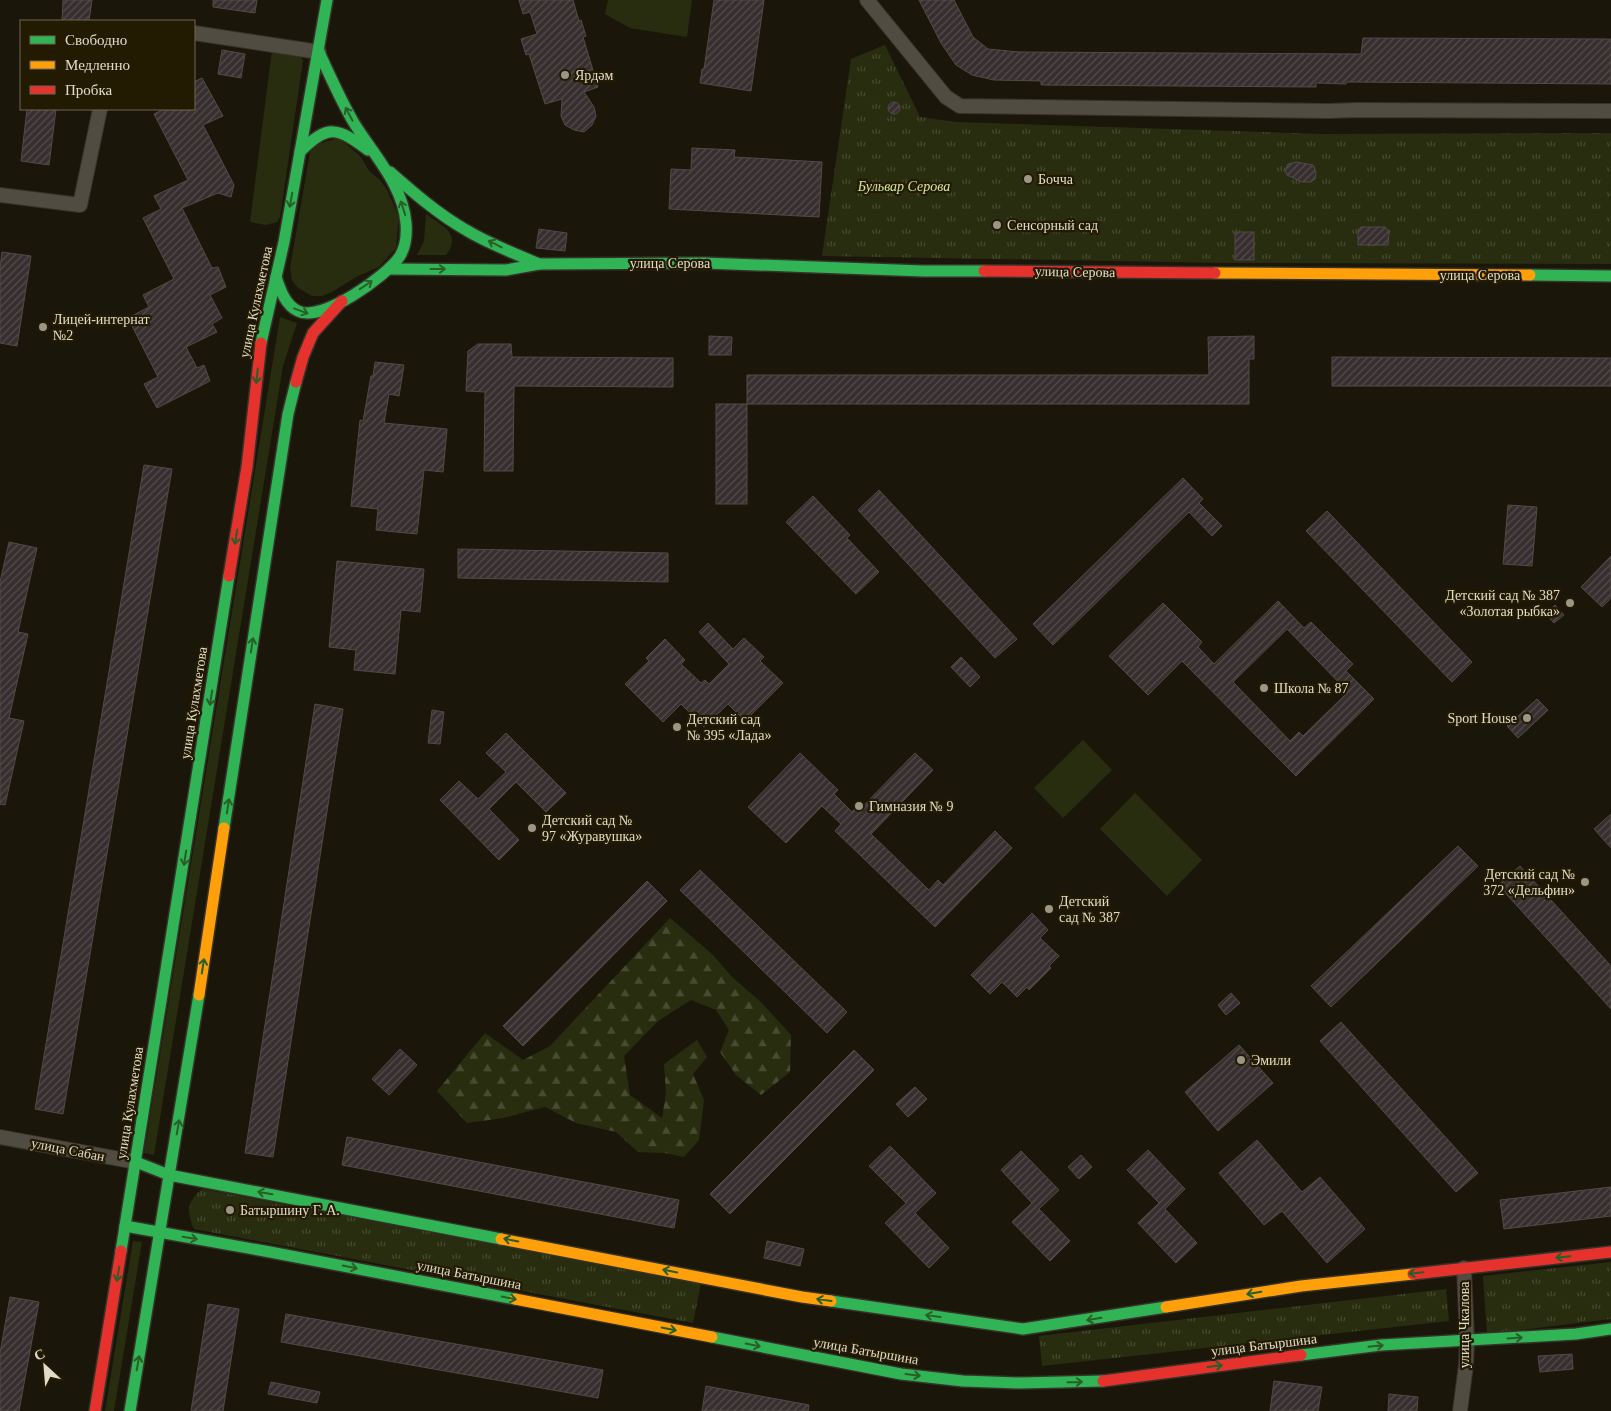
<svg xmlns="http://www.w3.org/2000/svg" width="1611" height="1411" font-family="Georgia,serif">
	<defs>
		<pattern id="forest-firs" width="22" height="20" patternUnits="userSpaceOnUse" patternTransform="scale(1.25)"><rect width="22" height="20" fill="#282d0f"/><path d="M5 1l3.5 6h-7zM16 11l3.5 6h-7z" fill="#474b31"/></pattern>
		<pattern id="park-tufts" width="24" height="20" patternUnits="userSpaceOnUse" patternTransform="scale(1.25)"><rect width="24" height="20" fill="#282d0f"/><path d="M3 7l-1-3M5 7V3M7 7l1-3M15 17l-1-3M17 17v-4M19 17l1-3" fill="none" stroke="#474b31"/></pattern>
		<pattern id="building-hatch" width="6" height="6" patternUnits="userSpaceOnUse" patternTransform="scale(1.25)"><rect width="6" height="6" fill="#372f2f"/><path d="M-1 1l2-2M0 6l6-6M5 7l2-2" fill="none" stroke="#544d4c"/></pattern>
	</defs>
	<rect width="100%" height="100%" fill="#1b160a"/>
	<g fill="#282d0f">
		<polygon points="608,0 692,0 687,37 630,28 605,14"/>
		<polygon points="272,50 301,57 303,61 280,217 277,222 266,225 250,222"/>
		<polygon points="339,138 360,156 370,172 380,180 387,190 399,217 396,248 379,267 356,277 332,292 322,296 312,296 297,287 292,280 290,268 310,152 315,145"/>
		<path d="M426 214C441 225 463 234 446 255H417L424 241Z"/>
		<polygon points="280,317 297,323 283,366 154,1155 144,1153"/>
		<polygon points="1083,740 1112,770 1063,818 1034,788"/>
		<polygon points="1135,793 1202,860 1167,896 1100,829"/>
		<polygon points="133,1241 142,1242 114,1411 105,1411"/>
	</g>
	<polygon fill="url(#forest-firs)" points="670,918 713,955 732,977 762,1003 791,1035 790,1072 761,1095 736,1075 720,1052 729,1030 716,1010 691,1000 658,1021 624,1056 630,1095 662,1118 666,1093 664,1064 697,1040 707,1057 693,1074 704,1100 699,1140 684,1157 665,1153 638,1152 616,1132 576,1123 545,1107 503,1118 467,1123 437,1091 485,1033 523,1060 550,1046"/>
	<g fill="url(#park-tufts)">
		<polygon points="885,45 920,117 956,122 1322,134 1611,133 1611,264 1228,263 822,256 851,59"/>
		<path d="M202 1189 701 1283 693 1323 194 1229C186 1211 187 1202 202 1189Z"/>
		<polygon points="1611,1262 1611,1319 1487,1334 1483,1276"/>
		<polygon points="1446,1289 1449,1321 1042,1366 1039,1336"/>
	</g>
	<g fill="url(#building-hatch)" stroke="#514a49" fill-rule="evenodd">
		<polygon points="63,0 92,0 89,21 62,21"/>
		<polygon points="213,0 257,0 255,13 213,7"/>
		<polygon points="519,0 573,0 579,21 581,20 586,36 583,37 598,87 584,92 594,107 596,116 592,125 584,132 574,130 565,125 561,116 562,99 545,104 529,54 526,55 521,39 537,34 530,12 523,14"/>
		<polygon points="714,0 764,0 751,91 700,83 702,69 704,69"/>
		<polygon points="919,0 954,0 973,37 988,49 1019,52 1361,54 1363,38 1611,39 1611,84 1346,82 1346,84 1316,83 1316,87 1041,85 1041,81 994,80 972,75 956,65 941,43"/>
		<polygon points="222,50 245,54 241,78 218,74"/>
		<polygon points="202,78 223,116 203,125 234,185 231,197 218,193 182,208 212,268 218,267 226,287 210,295 222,318 212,324 217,332 186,347 197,368 204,365 210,381 157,408 144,384 158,377 128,318 149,307 143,295 174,279 143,218 161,209 154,196 188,180 154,114 164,109 194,109 194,82"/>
		<circle cx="894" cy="108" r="6"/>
		<polygon points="27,109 56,109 49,165 21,161"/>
		<polygon points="692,148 735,150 734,157 822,162 819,217 669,209 671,169 691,170"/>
		<polygon points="1297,162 1313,165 1316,172 1315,179 1311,182 1302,182 1287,175 1285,171 1288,164"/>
		<polygon points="1361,227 1385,227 1389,231 1388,245 1358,245 1358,230"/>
		<polygon points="539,229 567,233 565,251 536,248"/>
		<rect x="1235" y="232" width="19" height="28"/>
		<polygon points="2,252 31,256 17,346 0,343 0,268"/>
		<polygon points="709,336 732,337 731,355 709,355"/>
		<polygon points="1254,336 1254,359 1249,359 1249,404 747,404 747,375 1209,375 1208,337"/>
		<polygon points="478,344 511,344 512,357 673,358 673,387 514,386 513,471 484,471 485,392 466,391 468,351"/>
		<polygon points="1332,357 1611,358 1611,386 1332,386"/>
		<polygon points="375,362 404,365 399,396 389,394 384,423 447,429 443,472 424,470 417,534 376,530 378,509 351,506 360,420 363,421 371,376 373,376"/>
		<rect x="716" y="404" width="31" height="100"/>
		<polygon points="144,465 172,469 63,1114 35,1109"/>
		<polygon points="1183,478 1203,499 1199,503 1222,526 1212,536 1189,512 1053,645 1033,624"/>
		<polygon points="879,490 1017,639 995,658 858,510"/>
		<polygon points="813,496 850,535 847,538 879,572 856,594 786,522"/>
		<polygon points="1508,505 1537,507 1532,566 1503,564"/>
		<polygon points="1327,511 1472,662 1452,682 1306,531"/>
		<polygon points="9,542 37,548 18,632 28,634 9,718 24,721 5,805 0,804 0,582"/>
		<polygon points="458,549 668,553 668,582 458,578"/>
		<polygon points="1611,556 1611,598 1602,607 1581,587"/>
		<polygon points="337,561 424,569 420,612 401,610 395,674 354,670 356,650 329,647"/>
		<path d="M1278 601 1304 628 1311 622 1353 664 1346 671 1374 699 1296 776 1182 661 1148 695 1109 656 1163 603 1202 642 1198 647 1214 664ZM1287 629 1348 692 1303 736 1299 732 1290 741 1233 682Z"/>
		<polygon points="1555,605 1564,615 1554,623 1546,614"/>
		<polygon points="708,623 733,649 744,638 764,657 760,661 783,683 745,721 728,704 704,727 681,704 663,722 625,684 649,661 646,658 665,639 685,660 681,664 701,683 705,680 709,684 729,664 699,632"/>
		<polygon points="961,657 980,677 970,687 951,667"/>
		<polygon points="1537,699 1548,710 1518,738 1507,726"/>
		<polygon points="315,704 343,709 273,1157 245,1153"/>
		<polygon points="432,710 444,712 440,744 428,743"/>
		<polygon points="506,733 566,793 546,812 516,782 489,809 519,840 499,860 440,800 459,781 478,799 506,772 486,753"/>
		<polygon points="800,753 838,790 834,794 852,812 860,803 863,806 915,753 933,770 871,834 929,890 938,880 943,885 995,831 1012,848 935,927 835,831 841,824 822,806 786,843 748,807"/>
		<polygon points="1611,814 1611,848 1594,829"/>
		<polygon points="1458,846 1478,866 1331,1007 1311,986"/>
		<polygon points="1520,866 1611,966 1611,1009 1498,885"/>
		<polygon points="700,870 847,1012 827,1033 680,890"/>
		<polygon points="647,881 667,901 523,1046 503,1026"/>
		<polygon points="1032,913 1048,930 1040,938 1059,956 1049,966 1051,968 1029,990 1027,987 1017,997 1002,982 990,994 971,975"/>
		<polygon points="1231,993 1240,1003 1226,1015 1218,1005"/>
		<polygon points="1341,1022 1478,1173 1456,1192 1320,1041"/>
		<polygon points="1239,1045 1273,1083 1218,1131 1185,1092"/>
		<polygon points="400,1049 417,1065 389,1095 372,1079"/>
		<polygon points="854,1050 874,1070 730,1214 710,1194"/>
		<polygon points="915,1087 927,1099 908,1117 896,1104"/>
		<polygon points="347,1137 679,1200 674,1228 342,1165"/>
		<polygon points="1257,1140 1302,1192 1320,1177 1365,1229 1327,1263 1282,1211 1264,1225 1219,1173"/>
		<polygon points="890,1146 936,1193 915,1213 949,1248 929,1268 885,1223 906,1203 869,1166"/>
		<polygon points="1148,1150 1185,1189 1165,1209 1197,1243 1176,1263 1138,1223 1159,1203 1127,1170"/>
		<polygon points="1021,1151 1059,1190 1039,1209 1070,1241 1050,1261 1012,1222 1032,1203 1001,1170"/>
		<polygon points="1081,1155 1092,1167 1079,1179 1068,1167"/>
		<polygon points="1611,1187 1611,1216 1504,1229 1500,1200"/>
		<polygon points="767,1241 804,1249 800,1266 764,1258"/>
		<polygon points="10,1297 39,1302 19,1411 0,1411 0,1353"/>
		<polygon points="208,1304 239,1309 223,1411 191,1411"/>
		<polygon points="286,1314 603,1370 598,1398 281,1342"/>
		<polygon points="1572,1354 1573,1369 1540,1372 1538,1356"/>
		<polygon points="1274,1381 1322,1387 1318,1411 1270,1411"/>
		<polygon points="271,1382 320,1392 317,1403 268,1394"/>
		<polygon points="706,1386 809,1405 808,1411 702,1411"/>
		<polygon points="1389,1394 1418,1397 1417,1411 1388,1411"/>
	</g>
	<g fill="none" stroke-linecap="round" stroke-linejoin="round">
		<defs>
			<g id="street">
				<polyline points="867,0 946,97 960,106 1329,111 1356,110 1611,111"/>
				<polyline points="194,33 319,52"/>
				<polyline points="0,195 80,205 100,109"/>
				<polyline points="0,1137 136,1162"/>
				<polyline points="1460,1411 1466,1365 1467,1341 1464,1268"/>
			</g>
			<g id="fast">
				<path d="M300 152C328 123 338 128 368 150"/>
				<path d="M390 172C414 193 438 214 466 230 489 244 514 253 539 264"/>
				<polyline points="389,269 506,270 539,264 704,263 923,271 984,271"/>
				<polyline points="1530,275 1611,276"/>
				<path d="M276 277C280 289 285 305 298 311 321 323 387 276 400 256 406 246 407 235 406 223 403 185 373 154 354 123 341 101 330 76 319 52"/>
				<polyline points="261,343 284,242 327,0"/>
				<polyline points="224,828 288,414 296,382"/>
				<polyline points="136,1162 169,1175 501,1239"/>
				<polyline points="125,1226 270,1252 515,1299"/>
				<polyline points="121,1251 229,576"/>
				<polyline points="831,1301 1023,1329 1166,1307"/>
				<polyline points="712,1337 901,1374 963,1381 1020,1383 1103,1381"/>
				<polyline points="1301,1355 1381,1345 1576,1334 1611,1329"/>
				<polyline points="130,1411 199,995"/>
			</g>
			<g id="slow">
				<polyline points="1215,273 1530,275"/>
				<polyline points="199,995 224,828"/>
				<polyline points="501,1239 802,1297 831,1301"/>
				<polyline points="515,1299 712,1337"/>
				<polyline points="1166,1307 1301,1286 1413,1274"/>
			</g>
			<g id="jam">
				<polyline points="984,271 1215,273"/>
				<polyline points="296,382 303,357 313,333 342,301"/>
				<polyline points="229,576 247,467 261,343"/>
				<polyline points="1413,1274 1611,1252"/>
				<polyline points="1103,1381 1301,1355"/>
				<polyline points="95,1411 121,1251"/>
			</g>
		</defs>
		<use href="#street" stroke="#36322a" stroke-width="16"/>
		<use href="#fast" stroke="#36322a" stroke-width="14"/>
		<use href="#slow" stroke="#36322a" stroke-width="14"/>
		<use href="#jam" stroke="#36322a" stroke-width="14"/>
		<use href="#street" stroke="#504c41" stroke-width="14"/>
		<use href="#fast" stroke="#30b455" stroke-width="11"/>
		<use href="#slow" stroke="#ff9f0a" stroke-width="11"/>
		<use href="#jam" stroke="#e5322d" stroke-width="11"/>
	</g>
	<defs><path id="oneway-shaft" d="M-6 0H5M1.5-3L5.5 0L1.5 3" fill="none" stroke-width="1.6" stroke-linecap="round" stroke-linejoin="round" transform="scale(1.25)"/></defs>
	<g stroke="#295f27">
		<use href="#oneway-shaft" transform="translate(349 114) rotate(-118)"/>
		<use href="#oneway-shaft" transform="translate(291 200) rotate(100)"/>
		<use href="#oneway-shaft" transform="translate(403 208) rotate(-108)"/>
		<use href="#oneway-shaft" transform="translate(495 244) rotate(-153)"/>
		<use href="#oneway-shaft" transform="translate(438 269)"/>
		<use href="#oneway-shaft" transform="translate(366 285) rotate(-34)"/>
		<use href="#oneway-shaft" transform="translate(301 311) rotate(20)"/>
		<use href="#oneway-shaft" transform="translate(257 376) rotate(96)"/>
		<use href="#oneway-shaft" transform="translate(236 537) rotate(99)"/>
		<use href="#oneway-shaft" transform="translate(252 645) rotate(-81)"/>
		<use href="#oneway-shaft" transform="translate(211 698) rotate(99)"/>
		<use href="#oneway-shaft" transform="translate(228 806) rotate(-81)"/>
		<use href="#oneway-shaft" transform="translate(185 858) rotate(99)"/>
		<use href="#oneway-shaft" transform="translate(203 966) rotate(-81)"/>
		<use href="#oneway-shaft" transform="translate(178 1127) rotate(-80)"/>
		<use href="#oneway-shaft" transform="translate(265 1193) rotate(-170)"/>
		<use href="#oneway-shaft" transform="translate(190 1238) rotate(10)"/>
		<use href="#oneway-shaft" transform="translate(511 1240) rotate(-169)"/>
		<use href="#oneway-shaft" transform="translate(1563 1257) rotate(174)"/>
		<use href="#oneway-shaft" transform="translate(350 1267) rotate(11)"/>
		<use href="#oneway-shaft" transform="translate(670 1271) rotate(-169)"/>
		<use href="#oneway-shaft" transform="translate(1416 1273) rotate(174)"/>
		<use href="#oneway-shaft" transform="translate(118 1274) rotate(100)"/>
		<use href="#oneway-shaft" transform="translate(1254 1293) rotate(171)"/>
		<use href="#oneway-shaft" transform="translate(509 1298) rotate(11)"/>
		<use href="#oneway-shaft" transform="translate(824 1300) rotate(-172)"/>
		<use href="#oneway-shaft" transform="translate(933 1316) rotate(-172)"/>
		<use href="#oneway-shaft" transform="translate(1094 1319) rotate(171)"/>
		<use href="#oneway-shaft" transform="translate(669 1329) rotate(11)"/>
		<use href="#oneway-shaft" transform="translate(1515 1338) rotate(-4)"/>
		<use href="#oneway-shaft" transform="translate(753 1345) rotate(11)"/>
		<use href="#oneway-shaft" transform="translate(1376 1346) rotate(-6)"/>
		<use href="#oneway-shaft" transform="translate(138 1363) rotate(-80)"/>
		<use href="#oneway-shaft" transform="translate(1215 1366) rotate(-7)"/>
		<use href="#oneway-shaft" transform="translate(913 1375) rotate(7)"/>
		<use href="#oneway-shaft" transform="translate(1075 1382) rotate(-1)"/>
	</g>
	<g fill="#9b9687" stroke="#231a02" stroke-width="2">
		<circle cx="565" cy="75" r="5"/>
		<circle cx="1028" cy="179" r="5"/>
		<circle cx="997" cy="225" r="5"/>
		<circle cx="43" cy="327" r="5"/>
		<circle cx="1570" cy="603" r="5"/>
		<circle cx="1264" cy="688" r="5"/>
		<circle cx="1527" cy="718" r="5"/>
		<circle cx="677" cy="727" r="5"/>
		<circle cx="859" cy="806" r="5"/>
		<circle cx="532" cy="828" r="5"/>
		<circle cx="1585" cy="882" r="5"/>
		<circle cx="1049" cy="909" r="5"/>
		<circle cx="1241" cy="1060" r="5"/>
		<circle cx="230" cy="1210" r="5"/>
	</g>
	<g text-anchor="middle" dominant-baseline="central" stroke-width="4.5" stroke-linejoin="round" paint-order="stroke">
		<g font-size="14" fill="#e0dbcb" stroke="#231a02" text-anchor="start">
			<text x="575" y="75">Ярдәм</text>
			<text x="1038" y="179">Бочча</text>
			<text x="1007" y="225">Сенсорный сад</text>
			<text x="53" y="319">Лицей-интернат<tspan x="53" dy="16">№2</tspan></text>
			<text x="1560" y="595" text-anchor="end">Детский сад № 387<tspan x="1560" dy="16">«Золотая рыбка»</tspan></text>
			<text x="1274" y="688">Школа № 87</text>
			<text x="1517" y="718" text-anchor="end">Sport House</text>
			<text x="687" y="719">Детский сад<tspan x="687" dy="16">№ 395 «Лада»</tspan></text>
			<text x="869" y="806">Гимназия № 9</text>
			<text x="542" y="820">Детский сад №<tspan x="542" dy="16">97 «Журавушка»</tspan></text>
			<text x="1575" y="874" text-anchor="end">Детский сад №<tspan x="1575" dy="16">372 «Дельфин»</tspan></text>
			<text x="1059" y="901">Детский<tspan x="1059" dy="16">сад № 387</tspan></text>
			<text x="1251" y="1060">Эмили</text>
			<text x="240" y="1210">Батыршину Г. А.</text>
		</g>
		<g font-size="14" font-style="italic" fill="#d4e5a1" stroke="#231a02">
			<text x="904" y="186">Бульвар Серова</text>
		</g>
		<g font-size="14" fill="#e0dbcb" stroke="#231a02">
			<text x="670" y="263">улица Серова</text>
			<text transform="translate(1075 272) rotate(1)">улица Серова</text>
			<text x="1480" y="275">улица Серова</text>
			<text transform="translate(256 302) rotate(-78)">улица Кулахметова</text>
			<text transform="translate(194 703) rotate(-81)">улица Кулахметова</text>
			<text transform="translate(130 1103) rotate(-81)">улица Кулахметова</text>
			<text transform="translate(68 1150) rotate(11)">улица Сабан</text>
			<text transform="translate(469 1275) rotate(11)">улица Батыршина</text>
			<text transform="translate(1464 1325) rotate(-90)">улица Чкалова</text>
			<text transform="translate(1264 1345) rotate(-7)">улица Батыршина</text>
			<text transform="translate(866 1351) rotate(10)">улица Батыршина</text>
		</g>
	</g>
	<rect x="20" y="20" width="175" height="90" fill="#231a02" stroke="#6f6752"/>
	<rect x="30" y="36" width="25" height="8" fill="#30b455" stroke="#6f6752"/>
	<text x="65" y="45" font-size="15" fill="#e0dbcb">Свободно</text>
	<rect x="30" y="61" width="25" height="8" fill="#ff9f0a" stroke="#6f6752"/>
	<text x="65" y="70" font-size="15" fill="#e0dbcb">Медленно</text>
	<rect x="30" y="86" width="25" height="8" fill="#e5322d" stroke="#6f6752"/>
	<text x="65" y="95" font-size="15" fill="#e0dbcb">Пробка</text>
	<g transform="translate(45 1366) rotate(334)" stroke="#231a02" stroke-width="4" paint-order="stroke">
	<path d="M0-4L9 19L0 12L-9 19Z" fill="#e0dbcb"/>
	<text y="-8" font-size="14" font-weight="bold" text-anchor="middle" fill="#e0dbcb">С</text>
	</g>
</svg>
